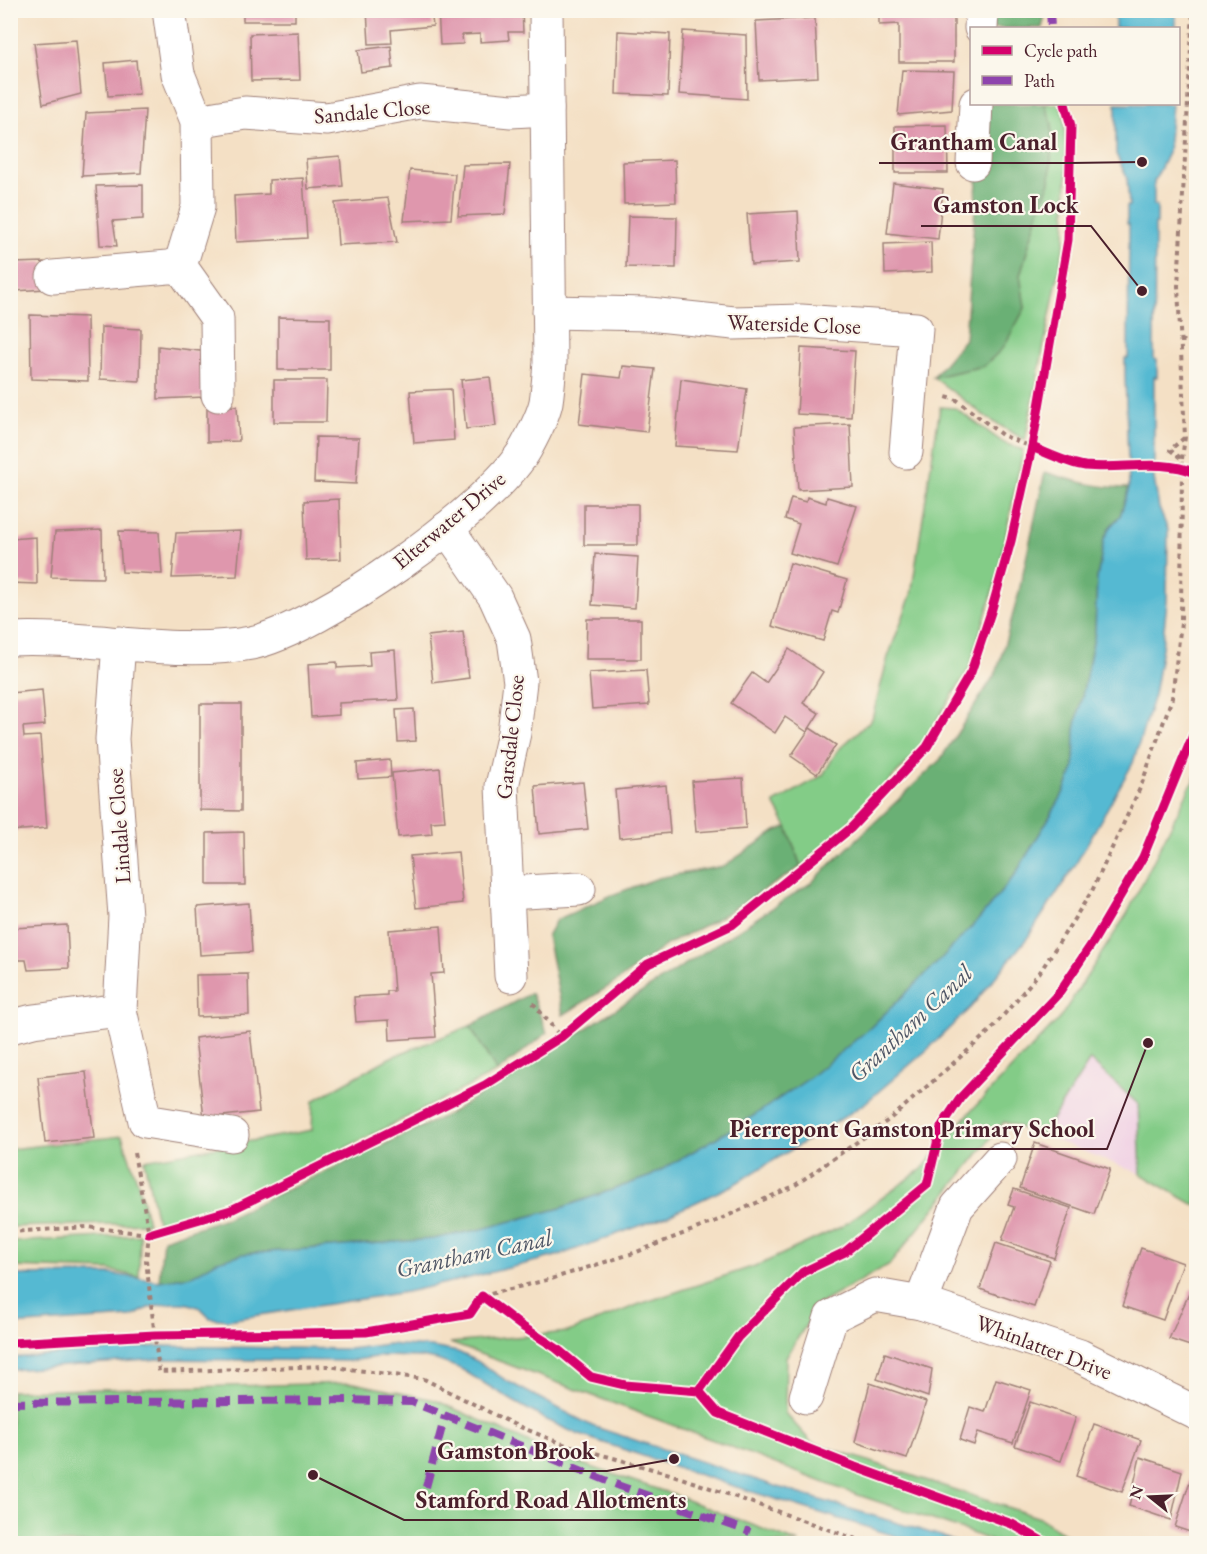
<svg xmlns="http://www.w3.org/2000/svg" width="1207" height="1554" font-family="'EB Garamond',serif">
	<rect width="100%" height="100%" fill="#fbf7ec"/>
	<filter id="ink" filterUnits="userSpaceOnUse"><feTurbulence type="fractalNoise" baseFrequency=".0167" numOctaves="2"/><feDisplacementMap in="SourceGraphic" scale="12" xChannelSelector="R" yChannelSelector="G"/><feConvolveMatrix kernelMatrix="1 2 1 2 8 2 1 2 1" color-interpolation-filters="sRGB"/></filter>
	<filter id="wash" filterUnits="userSpaceOnUse"><feTurbulence type="fractalNoise" baseFrequency=".008" numOctaves="4" result="noise"/><feDisplacementMap in="SourceGraphic" scale="24" xChannelSelector="R" yChannelSelector="G"/><feGaussianBlur stdDeviation="1.35" result="paint"/><feColorMatrix in="noise" values="0 0 0 0 0 0 0 0 0 0 0 0 0 0 0 0 0 1.4 0 .05"/><feComposite in="paint" operator="in"/></filter>
	<g filter="url(#wash)">
		<rect width="100%" height="100%" fill="#f4e0c5"/>
		<polygon fill="#f0d0e4" points="1159,938 1196,1206 1141,1174 1042,1135 1090,1059"/>
		<g fill="#83cc87" stroke="#667659" stroke-width="1.5">
			<polygon points="1045,104 1060,104 1064,115 1067,172 1065,241 1025,440 989,419 933,377 984,366 1025,308 1020,275 1040,207 1050,181 1052,124"/>
			<polygon points="940,407 955,408 1004,443 1023,450 997,578 969,669 915,755 849,822 801,867 787,827 774,803 823,775 837,751 872,719 888,657 911,595"/>
			<polygon points="1196,775 1196,1206 1141,1174 1138,1104 1090,1060 1042,1135 1004,1122 890,1264 819,1304 786,1357 785,1413 811,1442 1040,1518 1079,1543 996,1543 966,1531 846,1491 721,1443 450,1343 568,1332 640,1304 761,1264 841,1227 922,1169 970,1112 1060,1018 1127,914"/>
			<polygon points="470,1026 497,1072 276,1183 158,1226 144,1160 312,1130 313,1101 389,1058"/>
			<polygon points="122,1136 138,1183 148,1223 11,1227 11,1149"/>
			<polygon points="140,1235 139,1277 109,1270 11,1267 11,1242"/>
			<polygon points="354,1383 435,1400 561,1457 669,1493 799,1543 11,1543 11,1391"/>
		</g>
		<g fill="#6ab074" stroke="#5a6850" stroke-width="1.5">
			<polygon points="1010,11 1046,11 1042,28 989,28 990,14"/>
			<polygon points="983,104 1045,104 1052,124 1050,182 1040,207 1020,275 1025,308 1003,348 984,366 933,377 965,339"/>
			<path d="M1045 472C1073 481 1099 488 1129 488L1120 516 1110 527 1104 539 1097 579 1095 633 1075 730 1074 769 1061 798 1015 875 979 919 936 964 870 1028 808 1079 747 1120 651 1176 561 1208 482 1229 433 1239 243 1254 192 1276 159 1281 163 1239 226 1218 447 1115 540 1058 811 883 940 760 997 671 1018 596Z"/>
			<polygon points="787,827 801,867 717,919 668,944 616,982 563,1015 547,936 556,920 612,895 658,878 724,866 776,831"/>
			<polygon points="531,993 547,1033 497,1072 470,1026"/>
		</g>
		<g fill="#54b9d2" stroke="#4f6c7e" stroke-width="1.5">
			<rect x="1115" y="11" width="61" height="17"/>
			<path d="M1116 104H1172L1168 153 1154 182V206H1157V224H1155L1154 359 1157 360V377H1154V478L1159 508 1168 530 1167 601 1162 648 1154 695 1133 763 1074 867 1028 937 971 1007 927 1050 864 1104 824 1130 733 1185 664 1217 560 1255 469 1278 406 1292 228 1320 210 1318C206 1313 202 1308 195 1306 183 1300 160 1304 148 1308 142 1311 137 1315 131 1317L11 1325V1275L111 1274 159 1281 192 1276 217 1261 243 1254 433 1239 482 1229 561 1208 651 1176 747 1120 808 1079 870 1028 936 964 979 919 1015 875 1061 798 1074 769 1075 730 1095 633 1097 579 1104 539 1110 527 1120 516 1129 488 1125 376V358H1128L1129 224H1127V206H1129L1127 178 1116 154Z"/>
			<polygon points="388,1344 431,1347 458,1352 477,1361 507,1381 592,1426 797,1493 941,1536 957,1543 918,1543 730,1485 577,1434 547,1420 513,1401 461,1369 437,1360 420,1357 382,1356 349,1361 160,1359 11,1370 11,1358 159,1346 349,1349"/>
		</g>
		<g id="blocks">
			<g fill="#df97ad">
				<rect x="243" y="10" width="52" height="11"/>
				<polygon points="367,10 431,10 433,26 391,30 392,43 369,44"/>
				<polygon points="438,10 522,10 523,32 508,32 509,40 480,42 480,34 462,35 463,44 440,45"/>
				<polygon points="879,10 954,10 954,62 899,62 899,24 879,25"/>
				<polygon points="815,18 818,77 759,80 756,21"/>
				<polygon points="618,31 670,34 668,96 616,94"/>
				<polygon points="683,31 746,35 747,99 679,94"/>
				<polygon points="298,32 300,80 251,81 250,34"/>
				<polygon points="76,40 81,94 43,104 34,43"/>
				<polygon points="391,46 393,68 361,72 358,50"/>
				<polygon points="136,60 139,94 108,96 105,63"/>
				<polygon points="902,70 954,71 952,110 898,115"/>
				<polygon points="145,110 141,173 82,176 86,113"/>
				<polygon points="947,125 948,173 895,173 895,126"/>
				<polygon points="340,156 343,186 308,189 306,159"/>
				<polygon points="675,160 676,202 624,204 623,162"/>
				<polygon points="510,164 505,214 458,216 463,165"/>
				<polygon points="410,170 455,174 451,219 404,221"/>
				<polygon points="303,178 307,238 236,242 234,196 269,194 269,180"/>
				<polygon points="893,183 943,189 938,239 887,233"/>
				<polygon points="143,185 143,219 113,221 117,246 100,245 96,186"/>
				<polygon points="388,198 397,242 338,245 335,203"/>
				<polygon points="798,211 800,262 751,265 747,214"/>
				<polygon points="628,216 677,217 676,268 626,267"/>
				<polygon points="931,242 932,272 885,274 884,244"/>
				<polygon points="44,262 46,289 15,291 13,263"/>
				<polygon points="30,315 87,317 88,381 31,379"/>
				<polygon points="278,317 330,318 330,370 278,370"/>
				<polygon points="101,327 141,329 140,381 100,379"/>
				<polygon points="158,346 208,352 205,397 158,399"/>
				<polygon points="801,348 855,351 851,417 797,414"/>
				<polygon points="623,366 655,369 647,432 579,424 585,374 621,378"/>
				<polygon points="490,377 496,426 466,429 461,380"/>
				<polygon points="681,379 747,389 738,450 675,446"/>
				<polygon points="274,380 327,380 326,422 274,422"/>
				<polygon points="451,389 454,440 414,443 410,391"/>
				<polygon points="237,406 239,441 207,442 207,407"/>
				<polygon points="850,424 853,487 798,490 794,427"/>
				<polygon points="316,437 359,438 356,484 314,482"/>
				<polygon points="807,497 826,503 827,497 857,506 837,567 790,553 799,524 785,519 791,498 806,502"/>
				<polygon points="339,499 341,559 306,560 304,501"/>
				<rect x="584" y="504" width="54" height="41"/>
				<polygon points="102,530 103,578 51,577 55,532"/>
				<polygon points="119,531 159,532 162,574 122,572"/>
				<polygon points="241,531 237,576 172,578 176,533"/>
				<polygon points="36,537 37,584 10,583 10,539"/>
				<polygon points="595,554 638,557 635,608 592,605"/>
				<polygon points="790,563 847,580 838,613 832,611 823,641 772,626"/>
				<polygon points="587,619 641,619 641,659 586,659"/>
				<polygon points="463,632 469,678 433,683 428,636"/>
				<polygon points="789,649 823,672 803,703 819,713 807,732 785,717 775,733 731,703 752,673 766,683"/>
				<polygon points="395,650 398,700 339,703 339,715 311,717 308,664 337,662 337,668 370,666 369,652"/>
				<polygon points="646,670 649,705 592,709 589,673"/>
				<polygon points="42,690 45,725 23,727 24,737 40,736 47,828 10,831 10,693"/>
				<polygon points="200,704 241,704 241,811 200,810"/>
				<polygon points="414,709 416,741 398,742 396,710"/>
				<polygon points="810,728 836,745 817,774 791,756"/>
				<polygon points="390,760 391,777 358,779 357,763"/>
				<polygon points="440,768 445,821 431,822 432,834 398,837 392,773"/>
				<polygon points="743,778 746,828 696,832 692,781"/>
				<polygon points="583,782 588,829 539,834 535,786"/>
				<polygon points="666,785 670,833 619,838 615,790"/>
				<polygon points="244,832 245,885 207,885 207,833"/>
				<polygon points="458,852 463,903 416,908 410,856"/>
				<polygon points="249,903 252,952 200,955 197,907"/>
				<polygon points="10,923 13,923 13,928 67,925 69,968 28,970 26,960 15,960 15,968 10,969"/>
				<polygon points="441,926 444,973 431,974 436,1037 390,1040 389,1020 356,1022 354,997 387,995 387,991 394,991 389,930"/>
				<polygon points="248,974 249,1015 197,1017 196,975"/>
				<polygon points="250,1031 259,1112 204,1118 195,1038"/>
				<polygon points="86,1072 94,1138 45,1143 38,1077"/>
				<polygon points="1035,1143 1110,1169 1094,1214 1020,1188"/>
				<polygon points="1014,1189 1071,1208 1054,1258 1002,1240 1014,1207 1008,1205"/>
				<polygon points="996,1243 1050,1261 1034,1307 980,1289"/>
				<polygon points="1141,1248 1183,1263 1163,1320 1122,1306"/>
				<polygon points="1191,1289 1196,1290 1196,1348 1169,1339"/>
				<polygon points="885,1353 932,1369 928,1397 877,1379"/>
				<polygon points="996,1379 1031,1390 1013,1443 978,1432 974,1445 960,1440 970,1407 985,1412"/>
				<polygon points="870,1383 926,1402 907,1459 855,1442"/>
				<polygon points="1030,1402 1076,1417 1061,1461 1015,1446"/>
				<polygon points="1094,1424 1141,1440 1122,1492 1076,1476"/>
				<polygon points="1140,1457 1182,1471 1171,1520 1129,1506"/>
				<polygon points="1192,1475 1196,1476 1196,1534 1175,1527"/>
			</g>
		</g>
	</g>
	<g filter="url(#ink)">
		<use href="#blocks" fill-opacity="0" stroke="#9f8078" stroke-width="1.5"/>
		<g fill="none" stroke-linecap="round" stroke-linejoin="round">
			<defs>
				<g id="street">
					<polyline points="169,10 178,74 197,121 198,207 180,266"/>
					<polyline points="981,28 982,10"/>
					<polyline points="197,121 245,113 327,119 420,102 511,111 547,109"/>
					<polyline points="973,163 976,104"/>
					<polyline points="53,277 180,266 217,318 218,395"/>
					<polyline points="549,312 649,314 734,323 801,321 916,329 906,452"/>
					<polyline points="447,528 495,597 514,639 520,682 514,733 502,786 507,893 579,889"/>
					<path d="M10 639C88 635 176 657 251 643 318 630 492 508 526 448 533 435 543 417 546 402 548 389 549 375 550 362L546 10"/>
					<polyline points="507,893 511,976"/>
					<polyline points="120,1010 145,1121 232,1135"/>
					<polyline points="10,1027 33,1021 120,1010 125,916 112,739 119,643"/>
					<polyline points="921,1303 1080,1356 1196,1413"/>
					<polyline points="806,1397 831,1317 875,1295 921,1303 957,1207 1000,1159"/>
				</g>
			</defs>
			<use href="#street" stroke="#9f8078" stroke-width="35"/>
			<g stroke="#9f8078" stroke-width="4" stroke-dasharray="4.5 4.5" stroke-linecap="butt">
				<polyline points="1180,341 1196,341"/>
				<polyline points="1182,459 1185,437 1178,286 1193,10"/>
				<polyline points="533,1003 561,1037"/>
				<polyline points="134,1153 149,1234 146,1260 159,1372 327,1366 424,1379 513,1424 560,1443 670,1474 870,1544"/>
				<polyline points="10,1232 87,1227 149,1234 231,1210 485,1085 561,1037 648,964 732,925 851,828 927,747 971,672 991,612 1011,541 1032,447 1002,435 957,400 946,397"/>
				<polyline points="482,1296 551,1279 634,1253 716,1221 794,1186 890,1119 991,1030 1040,972 1092,891 1141,786 1172,698 1181,623 1182,459 1170,450 1185,437"/>
			</g>
			<use href="#street" stroke="#fff" stroke-width="33"/>
			<g stroke="#8e44ad" stroke-width="8" stroke-dasharray="15 8" stroke-linecap="butt">
				<polyline points="1050,10 1051,28"/>
				<polyline points="10,1403 349,1400 412,1402 620,1486 750,1532"/>
				<polyline points="426,1487 445,1416"/>
			</g>
			<defs>
				<g id="cycleway">
					<path d="M1032 447C1047 453 1069 464 1085 466 1124 470 1159 458 1196 473"/>
					<polyline points="149,1234 231,1210 485,1085 561,1037 648,964 732,925 851,828 927,747 971,672 991,612 1011,541 1032,447 1068,240 1071,126 1065,104"/>
					<polyline points="10,1343 155,1335 366,1332 470,1314 482,1296 520,1325 556,1348 591,1377 625,1385 699,1391 718,1413 855,1467 1012,1524 1047,1544"/>
					<polyline points="699,1391 738,1337 803,1272 845,1252 927,1185 941,1127 961,1097 1058,994 1093,942 1143,857 1196,728"/>
				</g>
			</defs>
			<use href="#cycleway" stroke="#fbf7ec" stroke-width="13"/>
			<use href="#cycleway" stroke="#d6006c" stroke-width="9"/>
		</g>
	</g>
	<g text-anchor="middle" dominant-baseline="central" stroke-width="4.5" stroke-linejoin="round" paint-order="stroke">
		<g font-size="22" fill="#4a1f2b" stroke="#fbf7ec">
			<text transform="translate(372 111) rotate(-5)">Sandale Close</text>
			<text transform="translate(794 324) rotate(2)">Waterside Close</text>
			<text transform="translate(449 520) rotate(-40)">Elterwater Drive</text>
			<text transform="translate(510 737) rotate(-84)">Garsdale Close</text>
			<text transform="translate(119 826) rotate(-94)">Lindale Close</text>
			<text transform="translate(1044 1347) rotate(21)">Whinlatter Drive</text>
		</g>
		<g font-size="24" font-style="italic" fill="#4e5565" stroke="#fbf7ec">
			<text transform="translate(910 1023) rotate(-43)">Grantham Canal</text>
			<text transform="translate(474 1253) rotate(-12)">Grantham Canal</text>
		</g>
	</g>
	<path fill="none" stroke="#4a1f2b" stroke-width="2" d="M1142 162L1070 163H879M1142 291L1091 226H921M1148 1043L1107 1149H718M674 1459L607 1471H425M313 1475L404 1520H699"/>
	<g fill="#4a1f2b" stroke="#fbf7ec" stroke-width="2">
		<circle cx="1142" cy="162" r="6"/>
		<circle cx="1142" cy="291" r="6"/>
		<circle cx="1148" cy="1043" r="6"/>
		<circle cx="674" cy="1459" r="6"/>
		<circle cx="313" cy="1475" r="6"/>
	</g>
	<g font-size="24" text-anchor="middle" font-weight="bold" fill="#4a1f2b" stroke="#fbf7ec" stroke-width="4.5" stroke-linejoin="round" paint-order="stroke">
		<text x="974" y="150">Grantham Canal</text>
		<text x="1006" y="213">Gamston Lock</text>
		<text x="912" y="1137">Pierrepont Gamston Primary School</text>
		<text x="516" y="1459">Gamston Brook</text>
		<text x="551" y="1508">Stamford Road Allotments</text>
	</g>
	<rect width="1207" height="1554" fill="none" stroke="#fbf7ec" stroke-width="36"/>
	<rect x="970" y="27" width="210" height="78" fill="#fbf7ec" stroke="#b4a19f" stroke-width="1.5"/>
	<rect x="982" y="46" width="30" height="9" fill="#d6006c" stroke="#b4a19f" stroke-width="1.5"/>
	<text x="1024" y="57" font-size="18" fill="#4a1f2b">Cycle path</text>
	<rect x="982" y="76" width="30" height="9" fill="#8e44ad" stroke="#b4a19f" stroke-width="1.5"/>
	<text x="1024" y="87" font-size="18" fill="#4a1f2b">Path</text>
	<g transform="translate(1150 1497) rotate(288)" stroke="#fbf7ec" stroke-width="4.5" paint-order="stroke">
	<path d="M0-4.5L10 22L0 15L-10 22Z" fill="#4a1f2b"/>
	<text y="-9" font-size="16" font-weight="bold" text-anchor="middle" fill="#4a1f2b">N</text>
	</g>
</svg>
